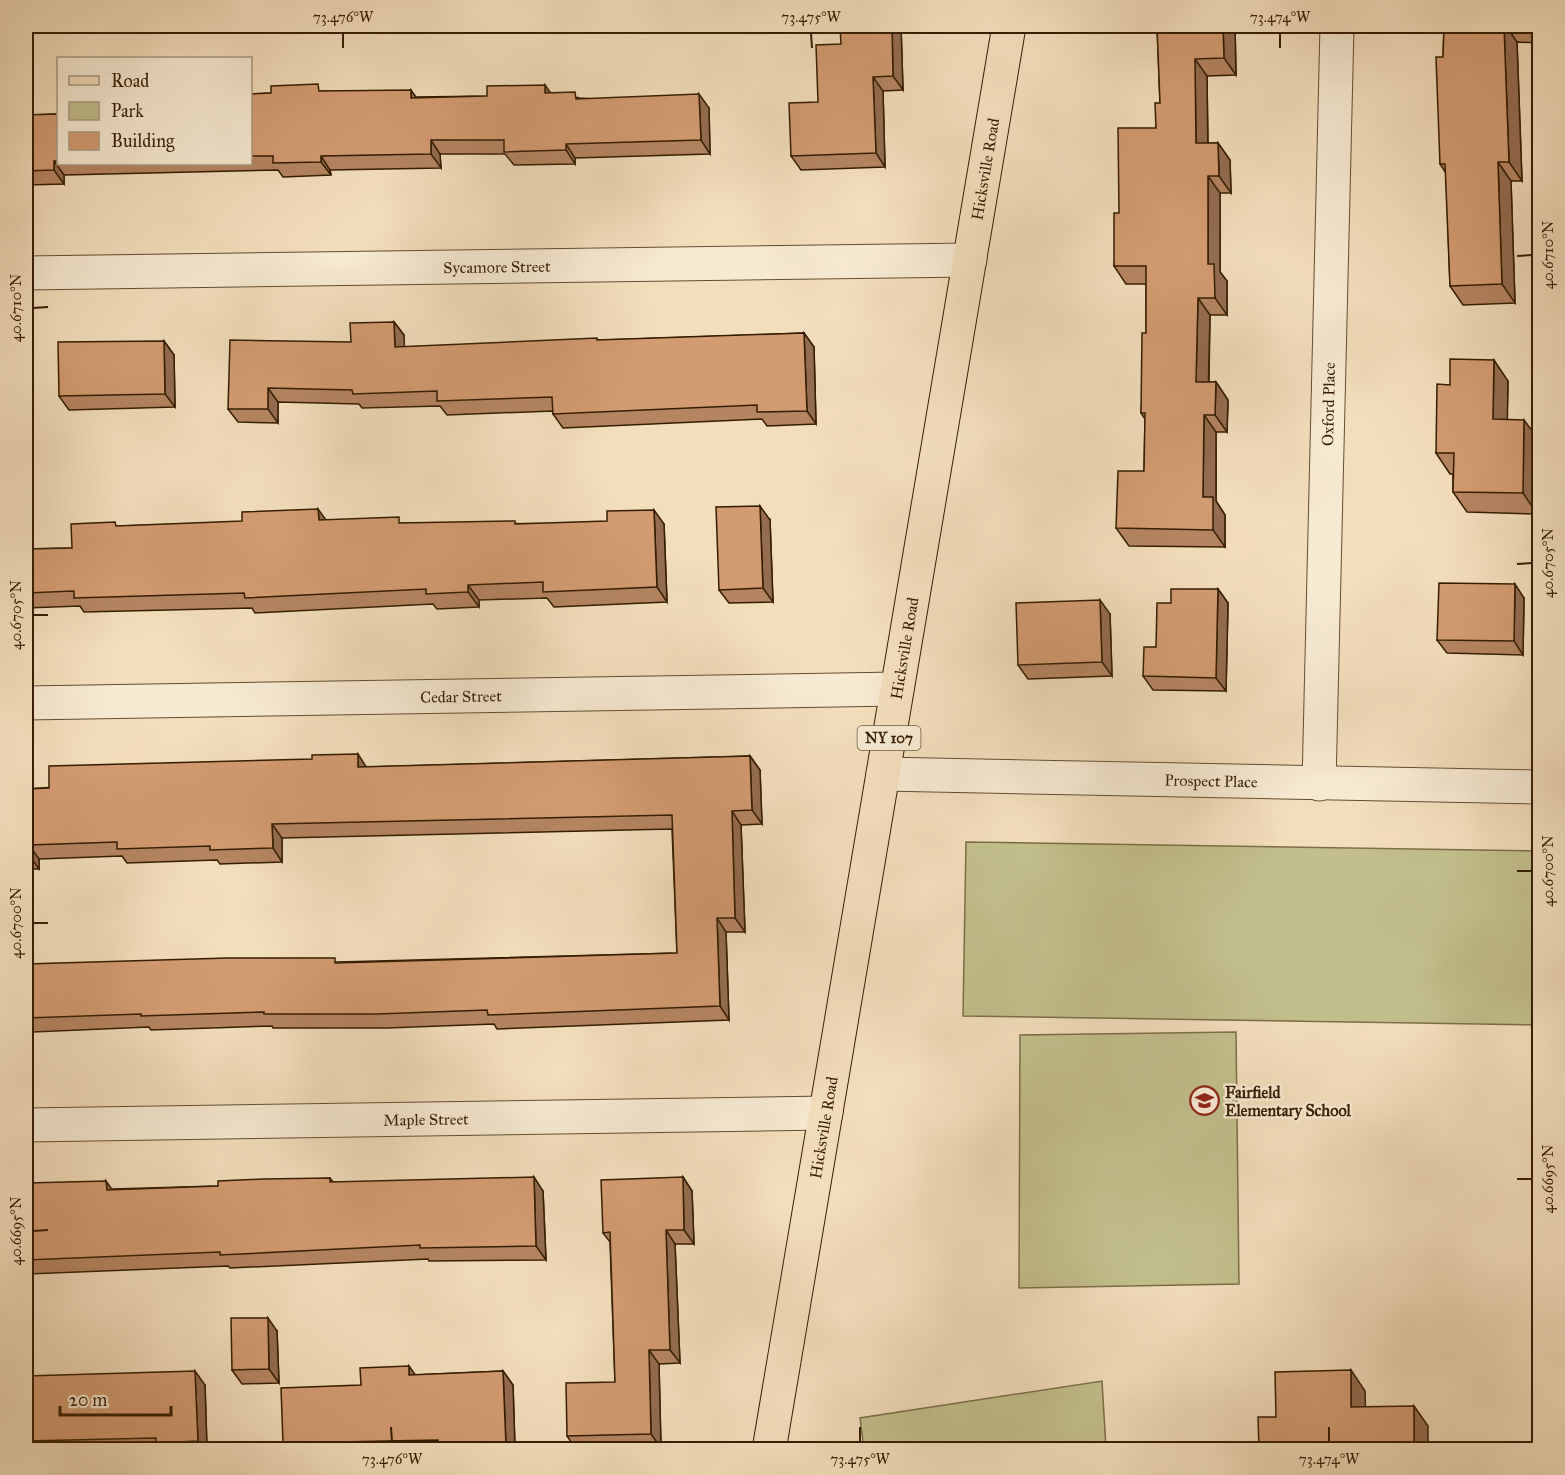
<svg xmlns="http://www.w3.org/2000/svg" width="1565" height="1475" font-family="'IM FELL Great Primer',serif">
	<rect width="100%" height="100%" fill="#f3debc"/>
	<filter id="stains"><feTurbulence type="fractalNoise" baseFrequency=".00333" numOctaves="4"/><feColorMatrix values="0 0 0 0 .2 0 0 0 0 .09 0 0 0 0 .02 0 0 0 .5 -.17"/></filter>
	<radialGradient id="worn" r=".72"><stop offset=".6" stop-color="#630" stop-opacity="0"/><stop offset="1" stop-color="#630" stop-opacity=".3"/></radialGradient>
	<g fill="#c2bf8c" stroke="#7c6e47" stroke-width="1.5">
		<polygon points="966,842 1539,851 1539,1025 963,1016"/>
		<polygon points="1236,1032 1239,1284 1019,1288 1020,1035"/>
		<polygon points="1102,1381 1106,1449 864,1449 860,1418"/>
	</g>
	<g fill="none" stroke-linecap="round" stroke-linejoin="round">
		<defs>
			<g id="minor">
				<path id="s1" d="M26 273 970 260"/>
				<path id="s2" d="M26 703 897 689"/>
				<path id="s3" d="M883 774 1540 787"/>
				<path id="s4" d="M1319 784 1337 26"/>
				<path id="s5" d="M26 1125 826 1113"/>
			</g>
			<g id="primary">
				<path id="s6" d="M769 1450 1009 26"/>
			</g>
		</defs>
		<use href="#minor" stroke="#644d30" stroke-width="35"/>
		<use href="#primary" stroke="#351d02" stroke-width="35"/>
		<use href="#minor" stroke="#f7ead3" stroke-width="33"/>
		<use href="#primary" stroke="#f3debc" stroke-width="33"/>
	</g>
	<g fill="#b58562" stroke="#351d02" stroke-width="1.5">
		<polygon points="901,26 903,90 883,91 885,167 801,170 791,156 818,102 841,44"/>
		<polygon points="1157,26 1235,26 1236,75 1207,76 1208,143 1218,143 1230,160 1231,193 1220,193 1220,272 1227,281 1227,315 1210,315 1209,382 1216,382 1228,400 1227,432 1216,432 1216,501 1225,515 1225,547 1129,546 1116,528 1144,471 1145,419 1141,413 1146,333 1146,284 1126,284 1114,266 1119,213 1156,128 1160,103"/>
		<polygon points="1444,26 1539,26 1539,43 1517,42 1522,181 1511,181 1515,303 1463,305 1450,286 1446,173 1440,164"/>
		<polygon points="323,91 416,97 487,96 551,93 580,98 709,108 710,154 575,158 575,164 514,165 505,154 440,154 441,168 330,170 331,175 283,177 278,170 64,175 64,184 26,185 26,115 58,114 58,164 250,164 250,94"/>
		<polygon points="394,322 404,335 404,347 804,333 814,347 816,424 767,426 762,419 563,428 553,414 553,411 447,415 440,406 362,408 359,404 278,402 278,423 238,422 228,409 351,342"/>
		<polygon points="164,341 174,355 175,407 69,410 59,396"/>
		<polygon points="1508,381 1507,420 1539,440 1537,514 1467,512 1453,492 1453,474 1450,474 1436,453 1450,385"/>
		<polygon points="326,520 403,523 664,524 667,602 554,607 547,598 479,600 479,607 437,609 433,604 255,613 252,608 84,612 80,606 26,608 26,549 72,548 118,526"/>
		<polygon points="770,520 773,602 729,603 719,590"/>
		<polygon points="1218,589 1228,603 1226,691 1153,690 1143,676 1156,647"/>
		<polygon points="1524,598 1523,655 1447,653 1437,640"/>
		<polygon points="1110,614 1112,676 1028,679 1018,665"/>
		<polygon points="750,756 760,770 762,824 741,825 745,932 726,932 729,1020 497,1029 494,1024 387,1028 273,1028 272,1026 151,1030 149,1027 33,1032 31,1029 26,1029 26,964 338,962 677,953 672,829 282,838 282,862 220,864 217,860 127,863 122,856 39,859 39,869 26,869 26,789 367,767"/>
		<polygon points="683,1177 692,1191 694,1244 675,1244 680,1363 659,1364 661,1448 576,1449 567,1436 615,1382 610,1242 603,1233"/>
		<polygon points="330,1178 333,1182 543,1191 546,1260 429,1261 428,1259 230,1268 228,1266 28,1274 26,1271 26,1183 112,1189 218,1186"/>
		<polygon points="277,1331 279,1383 242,1384 232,1370"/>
		<polygon points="503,1371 513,1385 515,1449 288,1449 283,1443 361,1385 415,1375"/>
		<polygon points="26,1376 205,1385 207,1449 26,1449"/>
	</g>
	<g fill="#946c50" stroke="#351d02" stroke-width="1.5">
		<polygon points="892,26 901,26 903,90 893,76"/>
		<polygon points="1223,26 1235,26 1236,75 1224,58"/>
		<polygon points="1504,26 1506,26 1517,42 1522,181 1509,162"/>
		<polygon points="1527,26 1539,26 1539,43"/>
		<polygon points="1195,59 1207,76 1208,160 1196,143"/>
		<polygon points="873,77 883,91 885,167 876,153"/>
		<polygon points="545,85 555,99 545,93"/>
		<polygon points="411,90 420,103 411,98"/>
		<polygon points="699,94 709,108 710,154 701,140"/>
		<polygon points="431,140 440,154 441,168 431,154"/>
		<polygon points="1218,143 1230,160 1231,193 1219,176"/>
		<polygon points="566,144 575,158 575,164 566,150"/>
		<polygon points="321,156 330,170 331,175 321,162"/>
		<polygon points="54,161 64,175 64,184 54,170"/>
		<polygon points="1498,162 1511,181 1515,303 1502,284"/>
		<polygon points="1208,176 1220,193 1220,272 1227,281 1227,315 1215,298 1208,264"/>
		<polygon points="1198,298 1210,315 1208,399 1196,382"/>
		<polygon points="394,322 404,335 405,361 395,347"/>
		<polygon points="804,333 814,347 816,424 807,411"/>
		<polygon points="164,341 174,355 175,407 165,394"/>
		<polygon points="1494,360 1508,381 1507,440 1493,419"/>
		<polygon points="1216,382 1228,400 1227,432 1215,415"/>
		<polygon points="268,388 278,402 278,423 268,409"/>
		<polygon points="1204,415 1216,432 1216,501 1225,515 1225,547 1213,530 1203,497"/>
		<polygon points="1524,420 1539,440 1537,514 1523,493"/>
		<polygon points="760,506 770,520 773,602 763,588"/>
		<polygon points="318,509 329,524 319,520"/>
		<polygon points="654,510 664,524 667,602 657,587"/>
		<polygon points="1515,584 1524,598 1523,655 1514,641"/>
		<polygon points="468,585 479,600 479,607 468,592"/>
		<polygon points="1218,589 1228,603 1226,691 1216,678"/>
		<polygon points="1100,600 1110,614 1112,676 1102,662"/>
		<polygon points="358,754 367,768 358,767"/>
		<polygon points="750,756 760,770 762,824 752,810"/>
		<polygon points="732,811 741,825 745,932 735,918"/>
		<polygon points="272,824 282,838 282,862 273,848"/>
		<polygon points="29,845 39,859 39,869 29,855"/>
		<polygon points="717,918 726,932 729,1020 720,1006"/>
		<polygon points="534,1177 543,1191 546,1260 536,1246"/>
		<polygon points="683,1177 692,1191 694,1244 684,1230"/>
		<polygon points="106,1181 116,1195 107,1190"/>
		<polygon points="666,1230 675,1244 680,1363 670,1350"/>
		<polygon points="268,1318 277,1331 279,1383 269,1369"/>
		<polygon points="649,1350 659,1364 661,1448 651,1434"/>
		<polygon points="409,1366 419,1380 409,1375"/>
		<polygon points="1351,1370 1365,1391 1366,1427 1351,1407"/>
		<polygon points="195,1371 205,1385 207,1449 204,1449 198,1441"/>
		<polygon points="503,1371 513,1385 515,1449 508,1449 506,1446"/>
		<polygon points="1414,1406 1428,1426 1428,1449 1414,1449"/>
	</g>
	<g fill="#d39b72" stroke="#351d02" stroke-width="1.5">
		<polygon points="840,26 892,26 893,76 873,77 876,153 791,156 789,103 818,102 816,45 841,44"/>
		<polygon points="1157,26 1223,26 1224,58 1195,59 1196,143 1218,143 1219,176 1208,176 1208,264 1214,264 1215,298 1198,298 1196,382 1216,382 1215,415 1204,415 1203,497 1213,497 1213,530 1116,528 1118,471 1144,471 1145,413 1141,413 1142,333 1146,333 1146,266 1114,266 1114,213 1119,213 1118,128 1156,128 1155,103 1160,103"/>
		<polygon points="1444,26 1504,26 1509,162 1498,162 1502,284 1450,286 1445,164 1440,164 1436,57 1443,57"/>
		<polygon points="318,84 319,91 411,90 411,98 487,96 487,86 545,85 545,93 575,92 576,99 699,94 701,140 566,144 566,150 504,152 504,140 431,140 431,154 321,156 321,162 273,163 273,156 250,156 250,94 271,93 271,86"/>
		<polygon points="58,114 58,161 54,161 54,170 26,171 26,115"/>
		<polygon points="394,322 395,347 597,338 597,340 804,333 807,411 757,412 757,405 553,414 552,397 437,401 437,391 353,394 352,390 268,388 268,409 228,409 230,340 351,342 350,323"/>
		<polygon points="164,341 165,394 59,396 58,342"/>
		<polygon points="1450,359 1494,360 1493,419 1524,420 1523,493 1453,492 1454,453 1436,453 1437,384 1450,385"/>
		<polygon points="760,506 763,588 719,590 716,507"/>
		<polygon points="318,509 319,520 399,517 399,523 515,521 515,524 607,521 607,511 654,510 657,587 543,592 543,582 468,585 468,592 426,594 426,589 245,598 244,593 74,598 74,591 26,593 26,549 72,548 71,524 115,522 116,526 242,521 242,512"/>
		<polygon points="1439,583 1515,584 1514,641 1437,640"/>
		<polygon points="1171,589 1218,589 1216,678 1143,676 1144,647 1156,647 1157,603 1171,603"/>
		<polygon points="1100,600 1102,662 1018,665 1016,603"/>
		<polygon points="358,754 358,767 750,756 752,810 732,811 735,918 717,918 720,1006 488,1015 487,1010 377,1014 264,1014 264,1012 141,1016 141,1014 26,1018 26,964 228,958 335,958 335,963 677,953 672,815 272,824 273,848 210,850 210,846 117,849 117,842 29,845 29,855 26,855 26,789 49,788 49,766 312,759 312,755"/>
		<polygon points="534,1177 536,1246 420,1248 420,1245 220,1255 220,1252 26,1260 26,1183 106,1181 107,1190 218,1186 218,1181 263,1179 330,1178 330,1182"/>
		<polygon points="683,1177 684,1230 666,1230 670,1350 649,1350 651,1434 567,1436 566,1383 615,1382 610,1232 603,1233 601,1180"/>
		<polygon points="231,1318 268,1318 269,1369 232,1370"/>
		<polygon points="409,1366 409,1375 503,1371 506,1446 438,1449 438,1440 283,1443 281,1388 361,1385 360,1368"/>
		<polygon points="1351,1370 1351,1407 1414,1406 1414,1449 1259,1449 1258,1417 1276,1417 1275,1372"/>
		<polygon points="195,1371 198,1441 156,1443 156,1438 26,1441 26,1376"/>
	</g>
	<path fill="none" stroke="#351d02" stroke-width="2" d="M343 33V48M811 33 812 48M1280 33V48M1517 256 1532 255M33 308 48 307M1517 564 1532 563M33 615H48M1517 871H1532M33 923H48M1517 1179H1532M33 1231 48 1230M391 1427 392 1442M860 1427V1442M1329 1427V1442"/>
	<defs>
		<symbol id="school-ring" viewBox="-11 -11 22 22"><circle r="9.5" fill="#f7ead3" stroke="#8f2418" stroke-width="1.5"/><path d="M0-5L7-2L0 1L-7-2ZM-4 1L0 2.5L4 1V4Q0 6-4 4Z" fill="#8f2418"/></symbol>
	</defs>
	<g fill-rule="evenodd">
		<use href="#school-ring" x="1188" y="1084" width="33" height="33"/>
	</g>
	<g text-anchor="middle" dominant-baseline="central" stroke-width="4.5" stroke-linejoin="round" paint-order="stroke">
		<rect fill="#f7ead3" stroke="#6f5a41" stroke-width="1.5" x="857.5" y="726" width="63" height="24" rx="4.5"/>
		<g font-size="15" font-weight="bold" fill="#351d02">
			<text x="889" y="738">NY 107</text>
		</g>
		<g font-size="16" fill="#351d02" stroke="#f7ead3">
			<text stroke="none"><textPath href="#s6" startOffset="1299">Hicksville Road</textPath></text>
			<text stroke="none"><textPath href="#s1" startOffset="471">Sycamore Street</textPath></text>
			<text stroke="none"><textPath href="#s4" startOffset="380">Oxford Place</textPath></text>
			<text stroke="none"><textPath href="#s6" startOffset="813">Hicksville Road</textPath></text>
			<text stroke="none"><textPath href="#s2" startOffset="435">Cedar Street</textPath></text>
			<text stroke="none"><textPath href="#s3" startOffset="328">Prospect Place</textPath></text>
			<text stroke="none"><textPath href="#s5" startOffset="400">Maple Street</textPath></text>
			<text stroke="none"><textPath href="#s6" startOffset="327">Hicksville Road</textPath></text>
		</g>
		<g font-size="16" font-weight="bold" fill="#351d02" stroke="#f7ead3" text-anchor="start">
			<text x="1225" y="1092">Fairfield<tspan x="1225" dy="18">Elementary School</tspan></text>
		</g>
	</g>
	<rect width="1565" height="1475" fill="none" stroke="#f3debc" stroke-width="66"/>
	<rect x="57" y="57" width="195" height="108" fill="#f7ead3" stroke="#a9987f" stroke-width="1.5"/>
	<rect x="69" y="76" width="30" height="9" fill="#f3debc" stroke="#a9987f" stroke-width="1.5"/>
	<text x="111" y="87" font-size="18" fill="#351d02">Road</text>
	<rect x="69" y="102" width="30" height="18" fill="#c2bf8c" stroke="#a9987f" stroke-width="1.5"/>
	<text x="111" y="117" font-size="18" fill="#351d02">Park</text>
	<rect x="69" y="132" width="30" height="18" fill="#d39b72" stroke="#a9987f" stroke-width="1.5"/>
	<text x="111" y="147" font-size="18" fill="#351d02">Building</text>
	<path d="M60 1406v9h111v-9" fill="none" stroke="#351d02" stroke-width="3"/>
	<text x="69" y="1406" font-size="18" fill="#351d02" stroke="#f7ead3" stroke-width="4.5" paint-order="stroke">20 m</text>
	<rect x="33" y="33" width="1499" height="1409" fill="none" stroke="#351d02" stroke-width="2"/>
	<g font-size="15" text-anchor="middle" fill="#351d02">
		<text x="343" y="22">73.476°W</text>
		<text x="811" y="22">73.475°W</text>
		<text x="1280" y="22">73.474°W</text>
		<text transform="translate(1548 255) rotate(-90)" y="5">40.6710°N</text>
		<text transform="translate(16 308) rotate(-90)" y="5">40.6710°N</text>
		<text transform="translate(1548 563) rotate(-90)" y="5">40.6705°N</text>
		<text transform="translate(16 615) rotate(-90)" y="5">40.6705°N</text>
		<text transform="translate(1548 871) rotate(-90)" y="5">40.6700°N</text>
		<text transform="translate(16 923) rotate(-90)" y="5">40.6700°N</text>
		<text transform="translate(1548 1179) rotate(-90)" y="5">40.6695°N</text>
		<text transform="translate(16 1231) rotate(-90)" y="5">40.6695°N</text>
		<text x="392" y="1464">73.476°W</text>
		<text x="860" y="1464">73.475°W</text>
		<text x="1329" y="1464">73.474°W</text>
	</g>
	<rect width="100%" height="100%" filter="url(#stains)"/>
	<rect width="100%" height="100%" fill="url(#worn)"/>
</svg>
